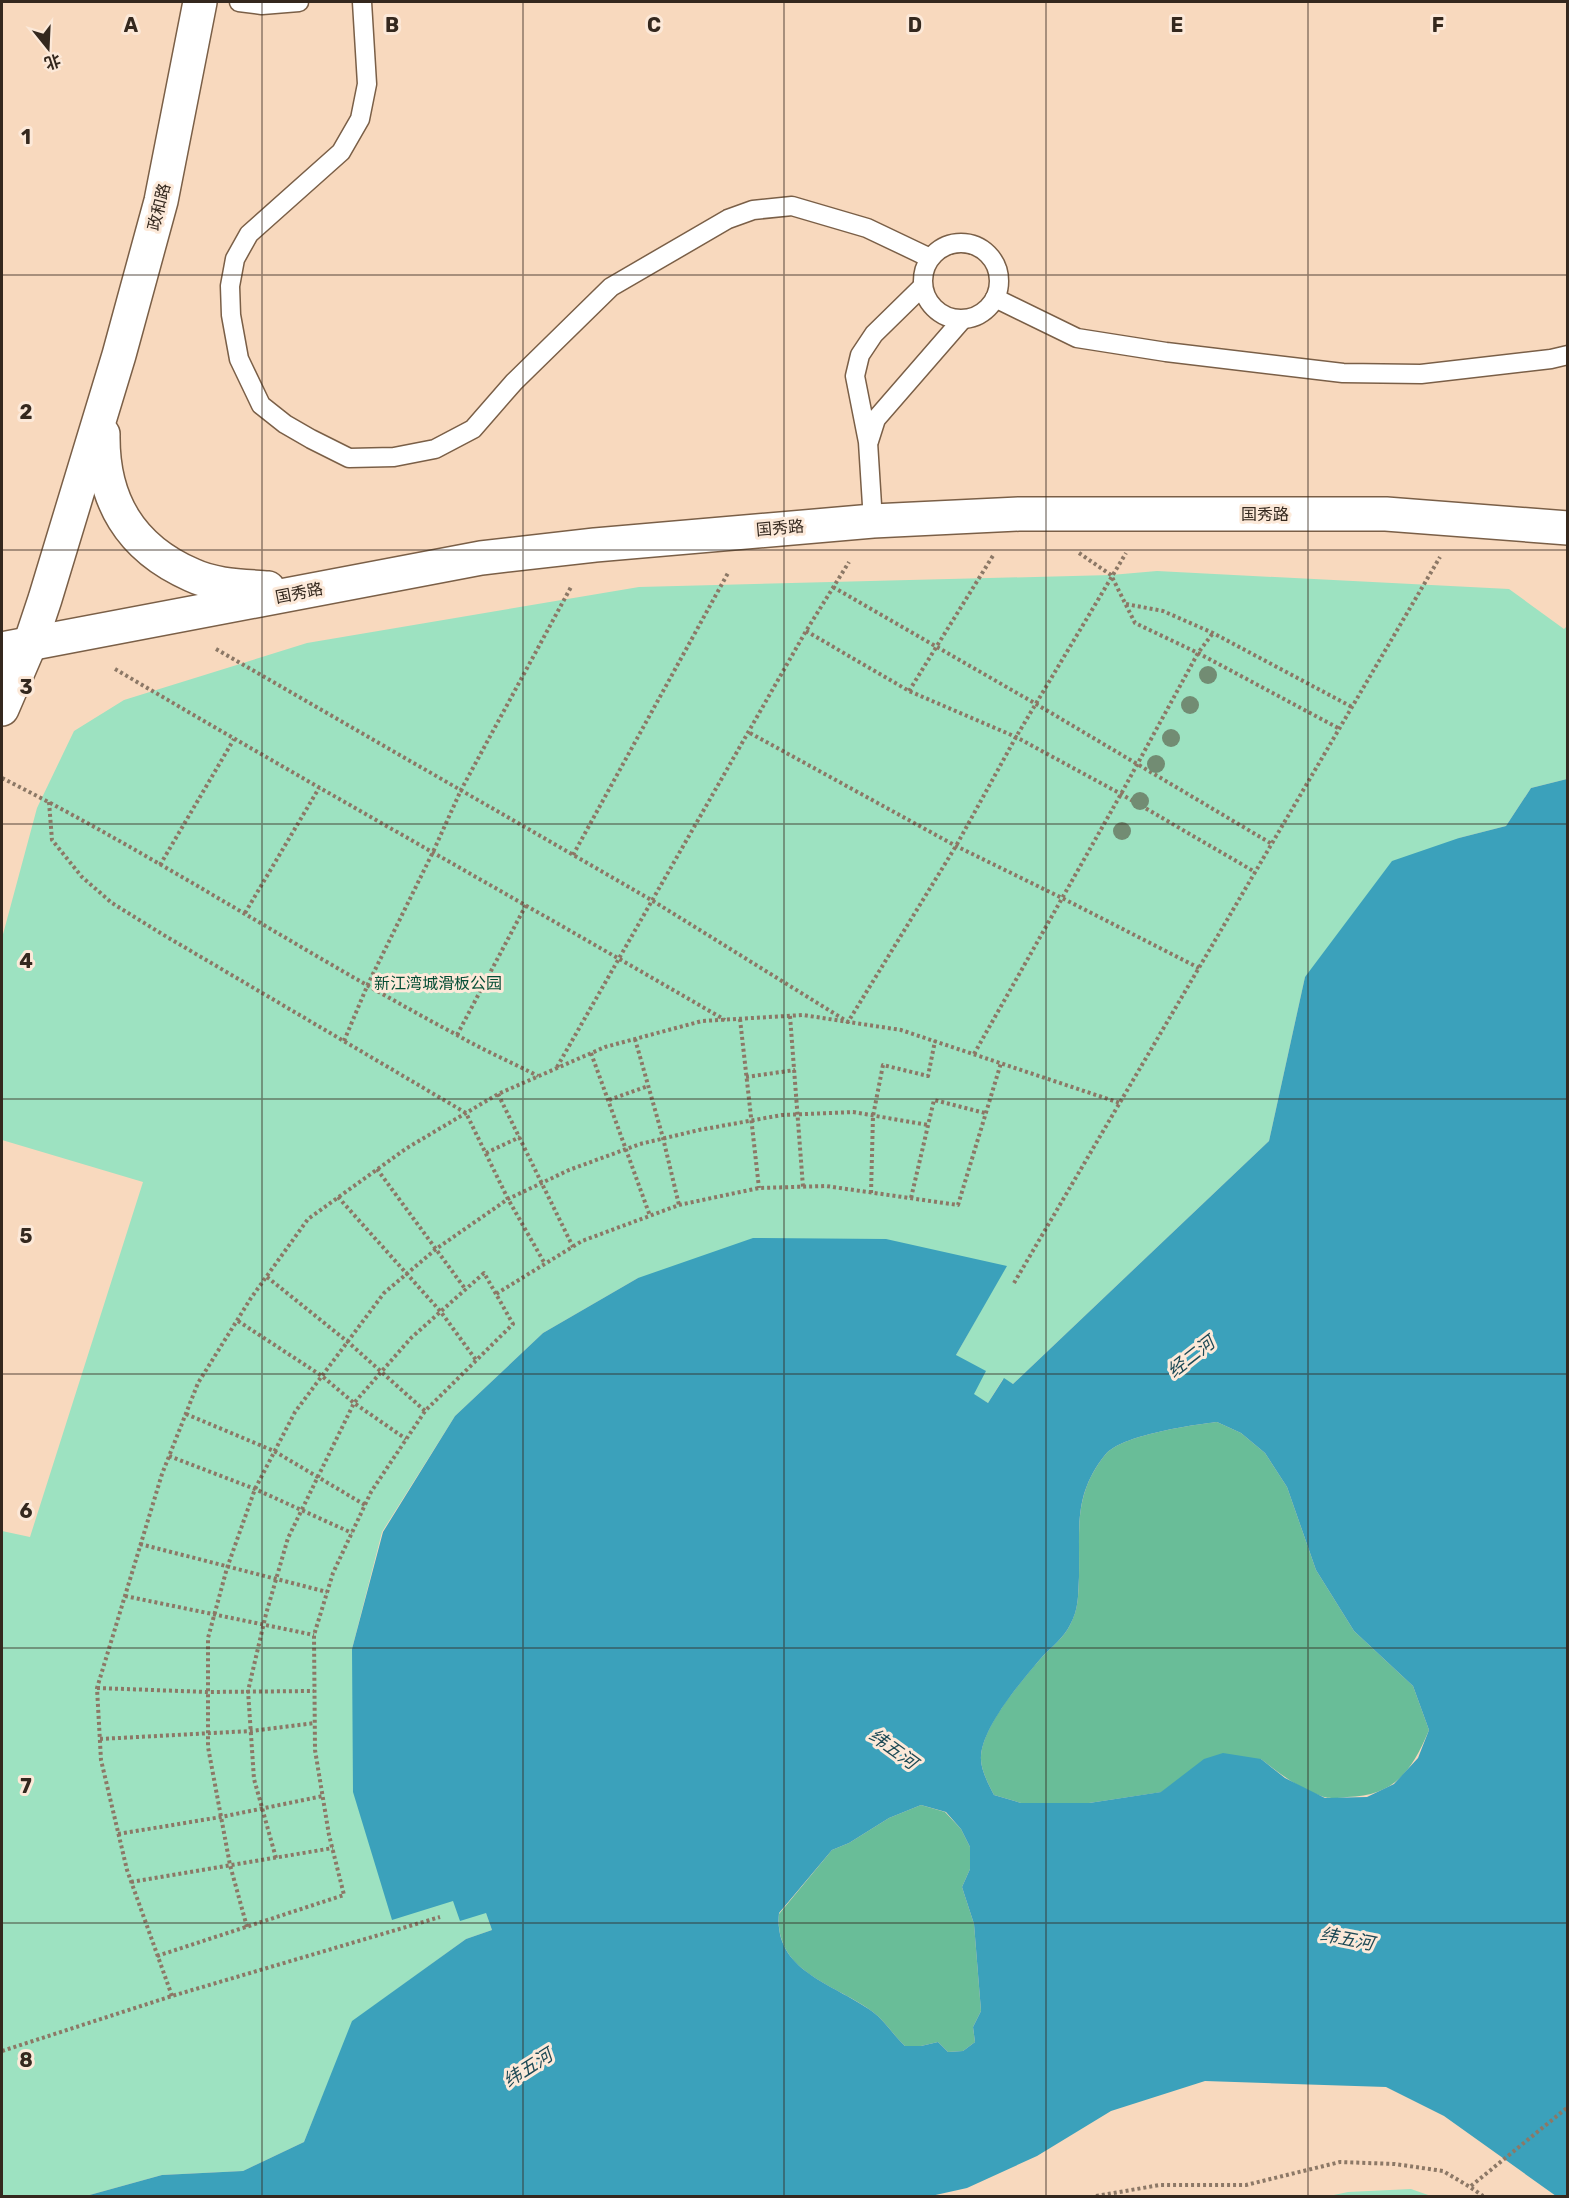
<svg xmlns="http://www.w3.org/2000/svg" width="1569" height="2198" font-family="Rubik,'Noto Sans SC',sans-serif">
	<rect width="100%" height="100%" fill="#f8d9be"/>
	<g fill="#9de2c1">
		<polygon points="1157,571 1509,589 1564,629 1567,626 1567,779 1531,788 1506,826 1459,838 1305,977 1269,1141 1013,1384 1003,1379 988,1403 973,1394 956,1355 1006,1266 638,1278 543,1333 455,1416 382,1532 352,1649 453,1901 486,1913 492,1930 466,1939 353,2021 304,2142 243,2171 162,2175 86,2196 2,2196 2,1531 30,1537 143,1182 2,1140 2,938 37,808 74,731 124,700 307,643 639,587 1111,575"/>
		<polygon points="1411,2189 1431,2196 1329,2196 1348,2192"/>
	</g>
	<g fill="#69bd98">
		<path d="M1217 1422 1241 1433 1265 1453 1287 1487 1316 1570 1354 1631 1413 1686 1429 1730C1412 1771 1394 1796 1347 1797 1340 1798 1331 1799 1324 1797 1301 1790 1280 1774 1261 1759L1177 1781 1162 1792 1089 1803H1021L994 1795C988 1783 980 1769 981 1756 983 1725 1023 1679 1043 1656 1052 1647 1064 1637 1070 1625 1079 1608 1078 1596 1079 1577 1080 1529 1073 1495 1105 1455 1121 1435 1192 1425 1217 1422Z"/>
		<path d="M921 1805 945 1812 961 1829 970 1847V1869L962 1887 974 1924 981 2011 973 2027 975 2042 963 2051 948 2052 938 2042 921 2046H905C894 2036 885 2021 873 2012 836 1984 774 1973 779 1914L832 1850 849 1843 889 1818Z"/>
	</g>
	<path fill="#3ba1bb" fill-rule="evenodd" d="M1567 779V2196H1556L1444 2116 1386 2087 1205 2081 1111 2111 1037 2156 967 2188 931 2196H86L162 2175 243 2171 304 2142 352 2021 466 1939 492 1930 486 1913 460 1921 453 1901 392 1920 353 1792 352 1649 383 1532 455 1416 543 1333 638 1278 753 1238 886 1239 1007 1266 956 1355 986 1371 974 1394 988 1403 1004 1378 1013 1384 1269 1141 1305 977 1392 861 1459 838 1506 826 1531 788ZM1217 1422 1241 1433 1265 1453 1287 1487 1316 1570 1354 1631 1413 1686 1429 1730 1418 1758 1394 1784 1367 1797 1325 1798 1285 1778 1261 1759 1223 1753 1204 1759 1161 1792 1089 1803H1021L994 1795C988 1783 980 1769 981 1756 983 1726 1023 1679 1043 1656 1052 1647 1064 1637 1070 1625 1079 1609 1078 1595 1079 1577 1080 1528 1073 1495 1105 1455 1121 1435 1192 1425 1217 1422ZM921 1805 946 1812 961 1829 970 1847V1869L962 1887 974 1924 981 2011 973 2027 975 2042 963 2051 948 2052 938 2042 921 2046H905C894 2036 885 2021 873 2012 836 1984 773 1972 779 1913L832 1850 849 1843 889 1818Z"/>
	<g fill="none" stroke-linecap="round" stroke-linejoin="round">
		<defs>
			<g id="service">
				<polyline points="239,2 262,5 299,2"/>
				<polyline points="362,2 367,84 360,119 341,152 249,234 235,259 230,286 231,315 239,359 261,405 285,424 311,439 349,458 394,457 435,449 473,429 514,382 611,287 728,219 753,210 792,206 867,228 930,258"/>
				<circle cx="961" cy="281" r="38"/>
				<polyline points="995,298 1077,338 1166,352 1343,373 1421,374 1551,359 1568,355"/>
				<polyline points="869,441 876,419 962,320"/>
				<polyline points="873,521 868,442 855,376 860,355 874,334 922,287"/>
			</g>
			<g id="minor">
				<path d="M103 434C102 500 130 548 192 575 215 586 244 586 268 588"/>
				<polyline points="2,649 481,558 595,545 873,521 1019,514 1386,514 1568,528"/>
				<polyline points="2,709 30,644 45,599 119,355 161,201 200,2"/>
			</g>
		</defs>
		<use href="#service" stroke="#7a5f47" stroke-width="21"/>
		<use href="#minor" stroke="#7a5f47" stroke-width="36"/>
		<g stroke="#8c7866" stroke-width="4" stroke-dasharray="3 3" stroke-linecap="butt">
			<polyline points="1079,553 1111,575 1135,623 1198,653 1340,729"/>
			<polyline points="833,587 1036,704 1272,844"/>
			<polyline points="1126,604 1163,611 1213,633 1352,707"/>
			<polyline points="806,631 909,691 1016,737 1121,794 1255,872"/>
			<polyline points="216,649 653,901 848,1022 956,846 1016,737 1126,553"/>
			<path d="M115 669C317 788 522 902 725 1020"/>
			<polyline points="909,691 994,554"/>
			<polyline points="750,733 956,846 1062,898 1199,968"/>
			<path d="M2 778C157 856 303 953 457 1035 483 1050 511 1062 538 1076"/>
			<polyline points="49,802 52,840 82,877 112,903 162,934 466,1113 508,1199 545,1264"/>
			<polyline points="573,855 728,573"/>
			<polyline points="160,865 234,739"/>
			<polyline points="245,913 319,788"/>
			<polyline points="790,1016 803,1187"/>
			<polyline points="740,1019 759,1188"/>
			<polyline points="457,1035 526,905"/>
			<polyline points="635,1039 663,1138 679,1205"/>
			<polyline points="344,1041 368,984 433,852 461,790 571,587"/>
			<polyline points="591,1053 650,1216"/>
			<polyline points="974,1054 1121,794 1198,653 1213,633"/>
			<polyline points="557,1067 806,631 849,562"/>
			<polyline points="746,1077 795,1070"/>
			<polyline points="498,1094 573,1247"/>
			<polyline points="609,1100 648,1086"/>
			<polyline points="486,1153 520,1137"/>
			<polyline points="377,1169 466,1290"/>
			<polyline points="871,1193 873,1116 883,1065 928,1076 935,1041"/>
			<polyline points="338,1197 441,1312 476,1360"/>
			<polyline points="911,1198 934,1100 985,1113"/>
			<polyline points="267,1277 348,1342 425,1411"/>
			<polyline points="1014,1283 1440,557"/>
			<polyline points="238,1321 322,1376 354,1403 406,1439"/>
			<polyline points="186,1414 274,1451 365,1505"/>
			<polyline points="169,1456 255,1489 352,1533"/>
			<polyline points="140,1544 327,1592"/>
			<polyline points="125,1596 314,1635"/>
			<polyline points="97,1688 208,1692 314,1691"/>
			<polyline points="100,1739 251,1731 315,1723"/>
			<polyline points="118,1834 221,1817 323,1796"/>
			<polyline points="276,1858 254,1779 248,1691 266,1614 288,1538 354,1403 411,1338 484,1273 496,1294"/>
			<polyline points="131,1882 333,1848"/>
			<polyline points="247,1927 230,1865 208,1747 208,1638 227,1568 255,1489 295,1412 384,1293 436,1249 508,1199 569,1170 640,1144 699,1130 782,1115 853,1112 928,1125"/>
			<polyline points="157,1956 344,1895 329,1835 315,1750 314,1635 333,1573 371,1492 425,1411 513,1324 496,1294 582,1241 679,1205 759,1188 826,1186 958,1205 1001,1063"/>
			<polyline points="172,1996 127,1870 101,1760 97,1688 162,1474 198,1383 251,1298 308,1219 407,1148 498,1094 605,1047 702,1021 803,1015 901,1030 1120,1103"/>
			<polyline points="2,2051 172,1996 440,1917"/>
			<polyline points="1471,2186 1568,2107"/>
			<polyline points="1096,2196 1160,2185 1246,2185 1340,2162 1395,2164 1443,2171 1470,2187 1483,2196"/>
		</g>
		<use href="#service" stroke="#fff" stroke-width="18"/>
		<use href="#minor" stroke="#fff" stroke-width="33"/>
	</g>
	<g fill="#728c73">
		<circle cx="1208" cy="675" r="9"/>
		<circle cx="1190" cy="705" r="9"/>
		<circle cx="1171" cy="738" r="9"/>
		<circle cx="1156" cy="764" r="9"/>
		<circle cx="1140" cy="801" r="9"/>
		<circle cx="1122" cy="831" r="9"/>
	</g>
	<path fill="none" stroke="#34281e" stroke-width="1.5" stroke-opacity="0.55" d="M262 2V2196M523 2V2196M784 2V2196M1046 2V2196M1308 2V2196M2 275H1568M2 550H1568M2 824H1568M2 1099H1568M2 1374H1568M2 1648H1568M2 1923H1568"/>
	<g text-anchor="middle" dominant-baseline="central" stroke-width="6" stroke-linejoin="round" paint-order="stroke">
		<g font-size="16" fill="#34281e" stroke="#fce9d9">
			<text transform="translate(159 207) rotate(-76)">政和路</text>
			<text x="1265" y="514">国秀路</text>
			<text transform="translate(780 528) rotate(-5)">国秀路</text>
			<text transform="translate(299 593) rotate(-11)">国秀路</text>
		</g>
		<g font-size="16" fill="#054d35" stroke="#fce9d9">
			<text x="438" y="983">新江湾城滑板公园</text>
		</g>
		<g font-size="18" font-style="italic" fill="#1d4955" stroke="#fce9d9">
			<text transform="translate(1191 1357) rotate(-38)">经二河</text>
			<text transform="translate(893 1749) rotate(36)">纬五河</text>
			<text transform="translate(1347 1939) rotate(11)">纬五河</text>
			<text transform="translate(528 2068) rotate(-33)">纬五河</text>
		</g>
	</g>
	<g font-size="20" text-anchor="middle" font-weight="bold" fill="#34281e" stroke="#fce9d9" stroke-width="6" stroke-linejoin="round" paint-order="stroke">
		<text x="131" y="32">A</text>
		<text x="392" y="32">B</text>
		<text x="654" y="32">C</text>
		<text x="915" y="32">D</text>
		<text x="1177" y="32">E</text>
		<text x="1438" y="32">F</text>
		<text x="26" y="144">1</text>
		<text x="26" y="419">2</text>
		<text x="26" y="694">3</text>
		<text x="26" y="968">4</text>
		<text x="26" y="1243">5</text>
		<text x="26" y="1518">6</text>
		<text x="26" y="1793">7</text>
		<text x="26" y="2067">8</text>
	</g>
	<rect width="1569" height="2198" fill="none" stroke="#34281e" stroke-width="6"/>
	<g transform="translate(48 48) rotate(162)" stroke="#fce9d9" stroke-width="4.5" paint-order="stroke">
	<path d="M0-4.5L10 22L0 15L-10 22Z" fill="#34281e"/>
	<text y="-9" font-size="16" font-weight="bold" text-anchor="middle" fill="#34281e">北</text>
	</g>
</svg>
